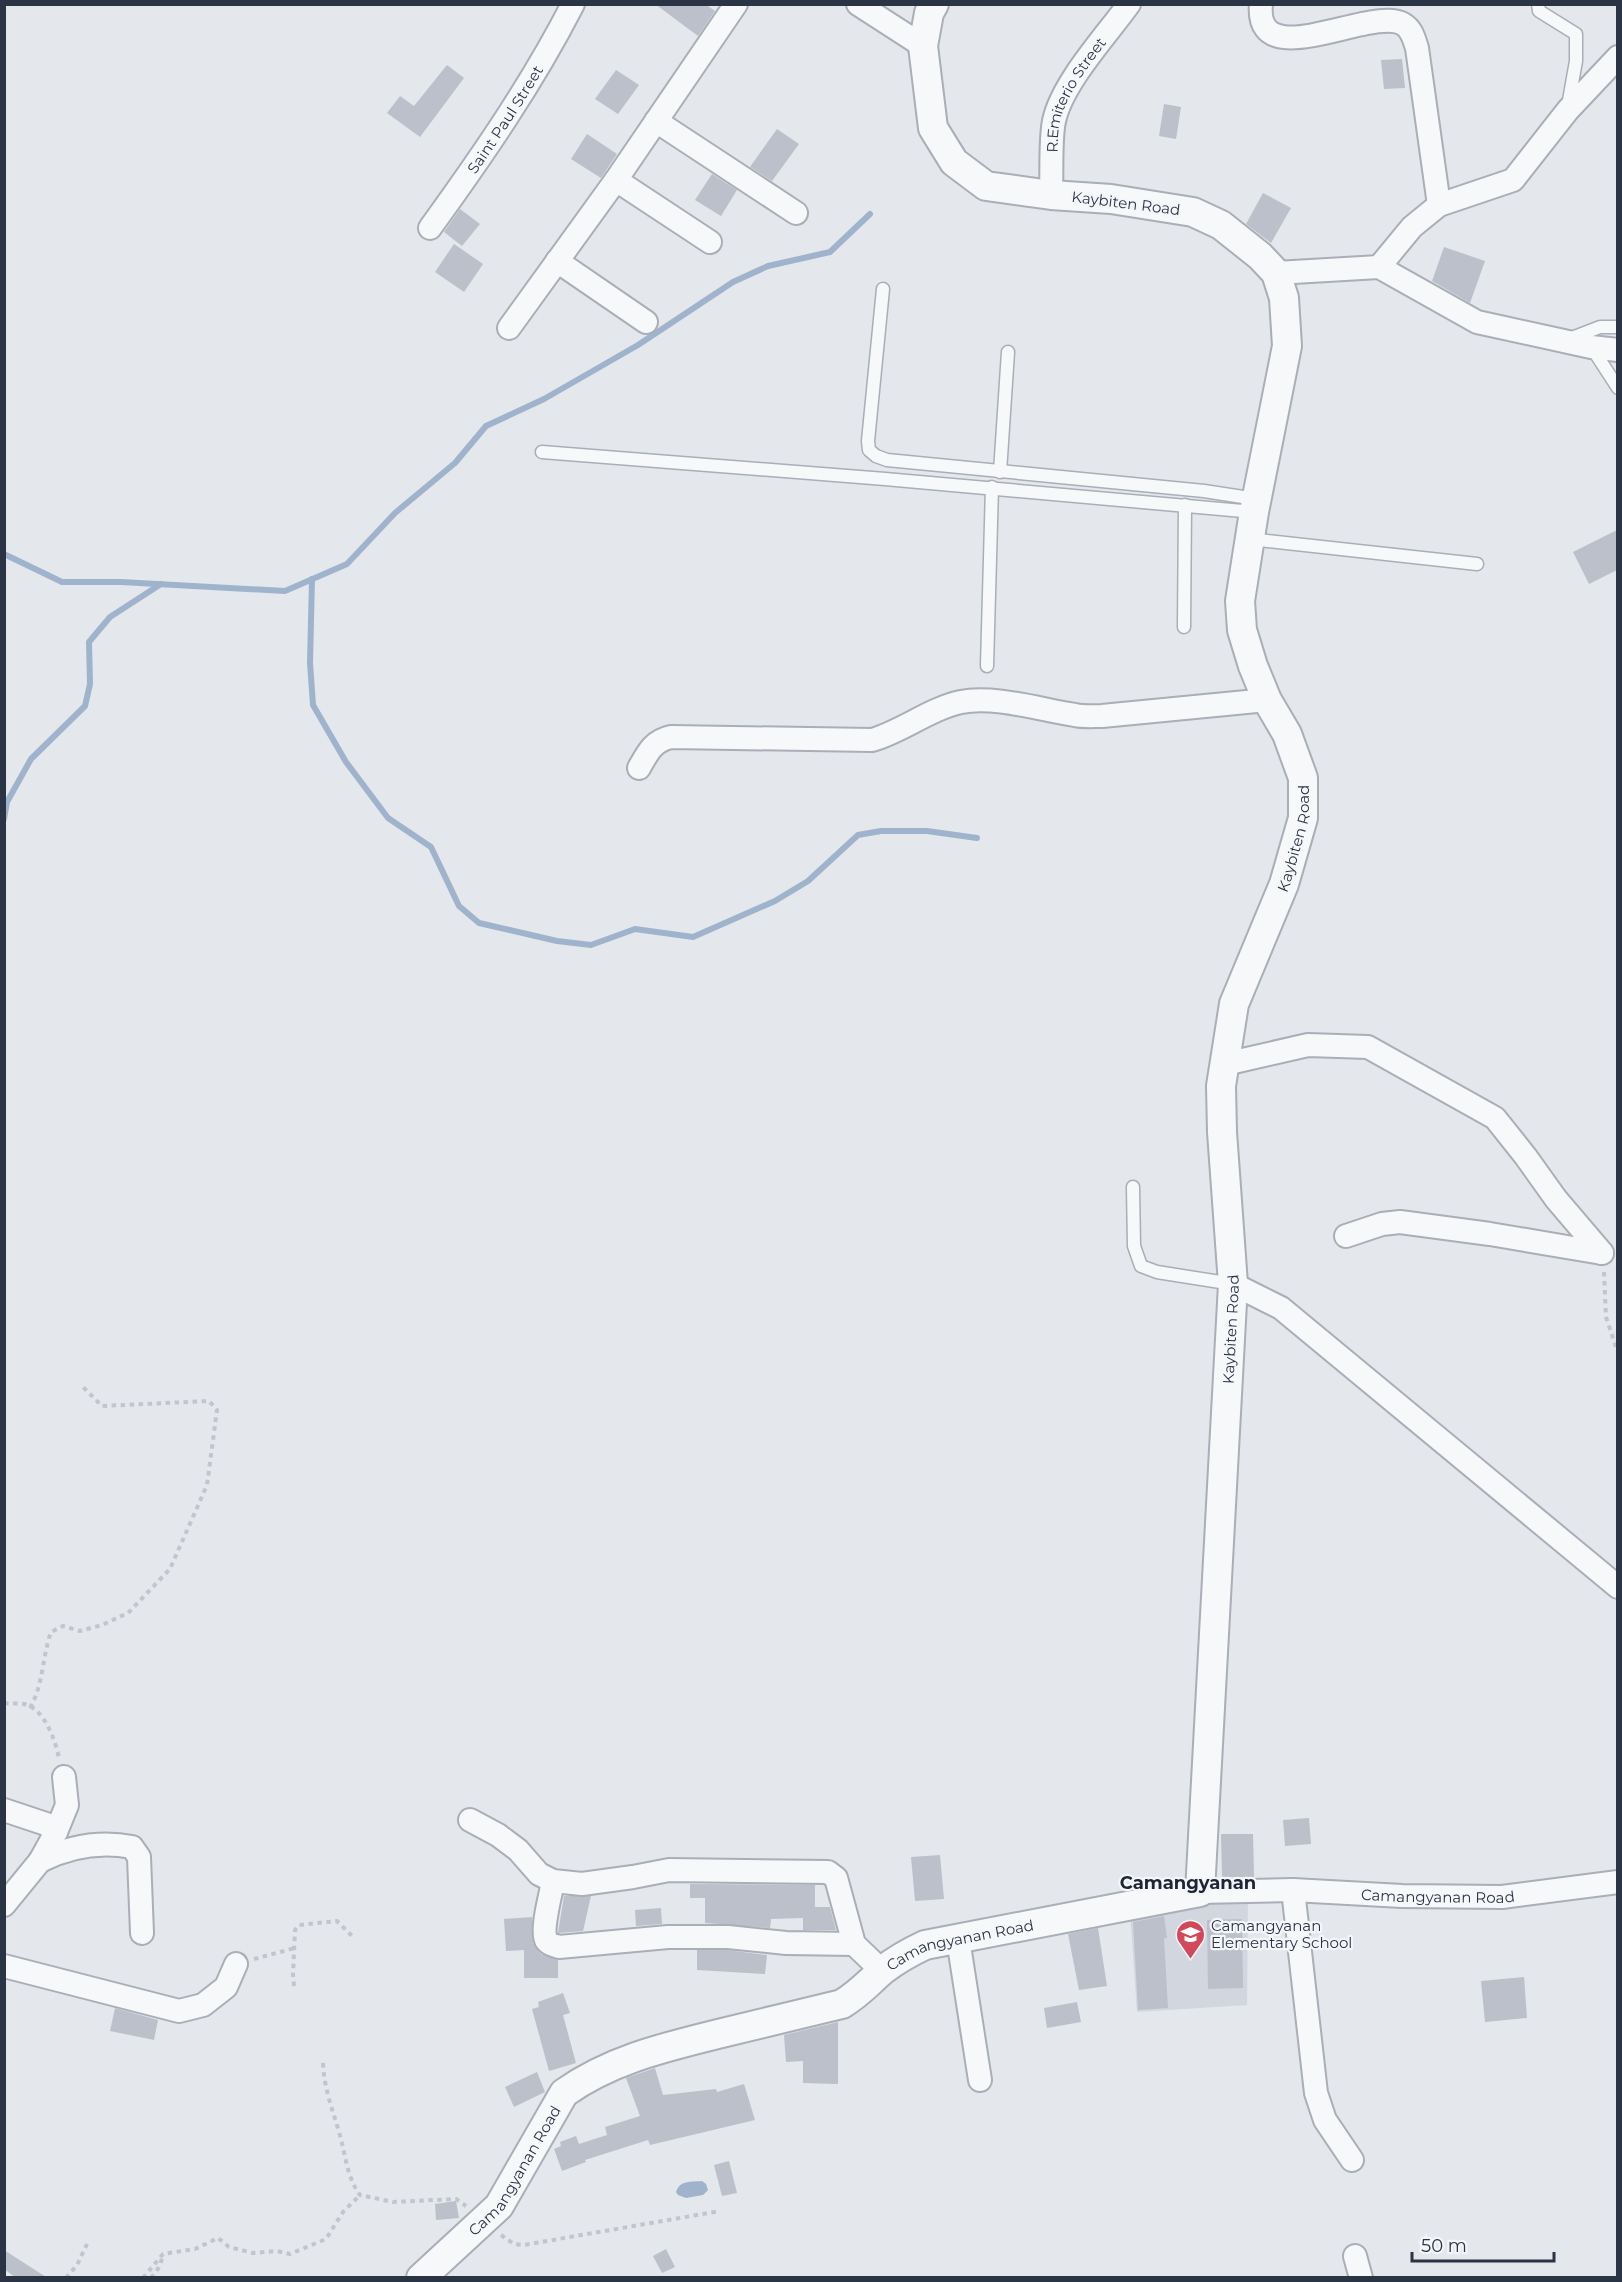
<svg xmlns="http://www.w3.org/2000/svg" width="1622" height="2282" font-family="Montserrat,sans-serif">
	<rect width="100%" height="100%" fill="#e4e7ec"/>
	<polygon fill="#d2d6de" points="1248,1896 1247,2005 1137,2012 1130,1912"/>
	<path fill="#9fb4cc" d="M702 2181 706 2184 708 2190 703 2195 686 2198 678 2195 676 2192C680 2180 691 2182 702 2181Z"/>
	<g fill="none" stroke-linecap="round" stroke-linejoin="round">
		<g stroke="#9fb4cc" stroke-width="6">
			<polyline points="4,554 62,582 121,582 285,591 347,564 395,513 455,463 486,426 544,399 638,345 733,282 768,266 830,252 870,214"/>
			<polyline points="312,579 310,663 313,705 346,762 388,818 431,847 459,906 479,923 557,941 591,945 635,929 693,937 775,901 808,881 858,835 881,831 927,831 977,838"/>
			<polyline points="4,819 7,802 31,759 85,706 90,684 89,642 110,617 161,584"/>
		</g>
	</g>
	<g fill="#bbc0ca">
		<polygon points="655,4 705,4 715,11 698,36"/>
		<polygon points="1402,59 1405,88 1384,89 1381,60"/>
		<polygon points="447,65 464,78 420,137 387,113 400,96 414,106"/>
		<polygon points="616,70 639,85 618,114 595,99"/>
		<polygon points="1164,104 1181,107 1176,139 1159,136"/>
		<polygon points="777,129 799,144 772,181 750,167"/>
		<polygon points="587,134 617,154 601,178 571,159"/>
		<polygon points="712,174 737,190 721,216 695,200"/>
		<polygon points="1263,193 1291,208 1271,243 1246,224"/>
		<polygon points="460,209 480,224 462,246 444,232"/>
		<polygon points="454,244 483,264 464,292 435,272"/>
		<polygon points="1444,247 1485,261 1470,303 1432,281"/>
		<polygon points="1617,530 1617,570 1589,584 1573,552"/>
		<polygon points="1309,1818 1311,1844 1285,1846 1283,1820"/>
		<polygon points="1221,1834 1253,1834 1254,1877 1222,1877"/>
		<polygon points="940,1855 944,1899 915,1901 911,1857"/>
		<polygon points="690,1884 815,1885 815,1907 830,1907 836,1930 803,1930 803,1918 771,1919 770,1928 705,1923 705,1898 690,1898"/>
		<polygon points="564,1896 591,1896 583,1931 558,1933"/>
		<polygon points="661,1908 662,1924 636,1926 635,1910"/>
		<polygon points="1164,1916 1167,1938 1164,1938 1168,2008 1138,2010 1133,1922"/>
		<polygon points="532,1917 533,1943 541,1954 558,1960 558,1978 524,1978 524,1950 506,1951 504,1919"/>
		<polygon points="1242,1919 1243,1988 1208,1989 1207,1920"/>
		<polygon points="1098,1928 1107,1986 1079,1990 1068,1934"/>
		<polygon points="697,1950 727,1950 767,1955 765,1974 697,1970"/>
		<polygon points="1524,1977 1527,2018 1485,2022 1481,1981"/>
		<polygon points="563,1993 570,2013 563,2015 576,2063 549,2071 532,2009 539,2007 538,2002"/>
		<polygon points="1077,2002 1081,2022 1047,2028 1044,2008"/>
		<polygon points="115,2008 158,2020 154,2040 110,2031"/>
		<polygon points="838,2022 838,2084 803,2083 803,2061 786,2062 784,2035"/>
		<polygon points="655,2068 663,2095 716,2089 717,2092 744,2084 755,2120 650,2145 648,2140 585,2160 586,2162 562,2171 554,2149 561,2146 560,2142 576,2136 579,2144 607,2135 605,2127 640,2116 626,2078"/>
		<polygon points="537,2072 545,2092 514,2107 505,2087"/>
		<polygon points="729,2161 737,2193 722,2196 714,2165"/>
		<polygon points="456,2201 459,2218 436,2220 435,2204"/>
		<polygon points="666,2249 675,2267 662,2273 653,2256"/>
		<polygon points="4,2250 46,2277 15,2277 4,2269"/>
	</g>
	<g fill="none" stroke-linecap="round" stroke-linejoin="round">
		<defs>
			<g id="service">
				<polyline points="1538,4 1539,11 1576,34 1576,61 1568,106"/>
				<polyline points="883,289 868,441 869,450 876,456 887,460 1204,491 1256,499"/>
				<polyline points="1569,339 1600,327 1618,327"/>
				<polyline points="1592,348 1618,388"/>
				<polyline points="542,452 885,479 1254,512"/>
				<polyline points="1000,472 1008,352"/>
				<polyline points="1250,539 1477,564"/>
				<polyline points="1184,627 1185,505"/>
				<polyline points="987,666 992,487"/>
				<polyline points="1133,1187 1134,1246 1141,1266 1157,1272 1233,1284"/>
			</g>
			<g id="minor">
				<polyline points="858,4 923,46"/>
				<path d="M1261 4C1254 77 1372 5 1403 24 1412 29 1414 39 1417 48L1439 205"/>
				<polyline points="656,121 796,213"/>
				<polyline points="616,180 710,242"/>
				<path id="s1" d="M1051 195C1052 175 1050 140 1054 121 1062 83 1106 36 1129 4"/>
				<path id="s2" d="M430 228C482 156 532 84 573 4"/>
				<polyline points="557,261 646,322"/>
				<polyline points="1379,267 1412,227 1439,205 1513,180 1568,110 1618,57"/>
				<polyline points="1276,273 1379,267 1477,322 1591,347 1618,350"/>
				<polyline points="509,328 616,180 736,4"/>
				<path d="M639 768C648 752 653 741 671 737L872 740C903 731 929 709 961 702 993 695 1042 710 1075 715 1084 717 1093 716 1102 716L1267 700"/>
				<polyline points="1225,1064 1308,1045 1368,1047 1495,1118 1526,1157 1556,1199 1602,1253"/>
				<polyline points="1346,1236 1382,1224 1400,1222 1490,1234 1602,1253"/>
				<polyline points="1233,1284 1281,1308 1618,1587"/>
				<polyline points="4,1810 46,1824 56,1832"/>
				<polyline points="470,1820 498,1835 518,1850 539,1874 553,1881 582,1884 633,1877 669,1870 828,1872 836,1878 854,1944 882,1971"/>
				<path d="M40 1861C68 1847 100 1841 132 1847L139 1857 142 1933"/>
				<path d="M553 1881C551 1894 541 1928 546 1940 549 1945 554 1945 559 1947L668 1937H728L786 1943 854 1944"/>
				<polyline points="1293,1890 1316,2093 1325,2120 1352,2160"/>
				<path id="s3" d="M1200 1892 1293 1890 1402 1896 1502 1897 1618 1882"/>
				<polyline points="4,1905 40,1861 56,1832 67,1805 64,1777"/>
				<polyline points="958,1939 980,2080"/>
				<polyline points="4,1966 179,2011 203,2005 226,1987 236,1964"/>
				<polyline points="1355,2256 1361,2278"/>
			</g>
			<g id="tertiary">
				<path id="s4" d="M421 2278 499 2206 564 2093C612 2059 666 2047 722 2033 762 2023 802 2014 842 2004 860 1993 868 1983 883 1970 896 1960 910 1952 925 1945L1200 1892 1233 1284 1222 1132 1221 1086 1234 1004 1284 884 1303 818V778L1287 734 1267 700 1253 666 1242 630 1240 601 1254 512 1287 346 1284 298 1276 273 1260 256 1221 225 1193 212 1111 199 1051 195 986 186 954 162 933 128 923 46 929 13 934 4"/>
			</g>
		</defs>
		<use href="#service" stroke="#a9aeb7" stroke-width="15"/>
		<use href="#minor" stroke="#a9aeb7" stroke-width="26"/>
		<use href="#tertiary" stroke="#a9aeb7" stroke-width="32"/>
		<g stroke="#c2c5cb" stroke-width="4" stroke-dasharray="4.5 4.5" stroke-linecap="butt">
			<polyline points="1604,1272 1606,1317 1618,1353"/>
			<path d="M4 1703C11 1704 18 1703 24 1704 45 1709 55 1740 59 1758"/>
			<path d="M30 1708C44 1683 42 1657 51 1632L63 1626 80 1631 102 1625 128 1613 170 1569 207 1485 217 1410 209 1401 102 1406 82 1386"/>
			<polyline points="254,1959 295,1948"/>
			<polyline points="294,1986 293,1974 295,1930 299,1925 337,1921 353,1937"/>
			<path d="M323 2063C324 2088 332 2108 339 2132 346 2155 346 2176 360 2195L393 2202 456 2199 466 2206"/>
			<polyline points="501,2235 514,2244 524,2245 720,2211"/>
			<polyline points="66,2278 77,2265 87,2244"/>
			<polyline points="143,2278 163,2254 195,2249 218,2238 229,2247 253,2253 277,2251 290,2254 326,2239 343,2212 360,2195"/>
			<polyline points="151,2278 160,2266 163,2254"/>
		</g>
		<use href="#service" stroke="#f7f8fa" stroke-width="12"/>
		<use href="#minor" stroke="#f7f8fa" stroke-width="22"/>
		<use href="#tertiary" stroke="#f7f8fa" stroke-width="28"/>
	</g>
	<defs>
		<symbol id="school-pin" viewBox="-11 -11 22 30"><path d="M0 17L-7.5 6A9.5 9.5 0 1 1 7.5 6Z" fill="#d1495b" stroke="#f4f6f9"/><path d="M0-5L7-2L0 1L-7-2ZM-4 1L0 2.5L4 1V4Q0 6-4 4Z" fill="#fff"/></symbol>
	</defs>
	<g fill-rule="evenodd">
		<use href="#school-pin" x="1174" y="1918" width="33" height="45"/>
	</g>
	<g text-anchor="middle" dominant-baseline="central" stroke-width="4.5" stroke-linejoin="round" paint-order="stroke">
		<g font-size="15" fill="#2b3445" stroke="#f4f6f9">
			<text stroke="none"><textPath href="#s1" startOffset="106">R.Emiterio Street</textPath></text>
			<text stroke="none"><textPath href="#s2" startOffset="132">Saint Paul Street</textPath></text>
			<text transform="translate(1126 203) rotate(7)">Kaybiten Road</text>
			<text stroke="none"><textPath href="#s4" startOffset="1980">Kaybiten Road</textPath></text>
			<text stroke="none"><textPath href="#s4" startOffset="1476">Kaybiten Road</textPath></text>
			<text stroke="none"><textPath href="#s3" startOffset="238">Camangyanan Road</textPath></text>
			<text stroke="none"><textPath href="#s4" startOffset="666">Camangyanan Road</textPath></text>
			<text stroke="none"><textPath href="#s4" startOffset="144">Camangyanan Road</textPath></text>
		</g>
		<g font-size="15" fill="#2b3445" stroke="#f4f6f9" text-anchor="start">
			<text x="1211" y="1925">Camangyanan<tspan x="1211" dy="17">Elementary School</tspan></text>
		</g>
		<g font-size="18" font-weight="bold" fill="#1d2536" stroke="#f4f6f9">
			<text x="1188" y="1883">Camangyanan</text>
		</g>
	</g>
	<rect width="1622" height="2282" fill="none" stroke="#2b3445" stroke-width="12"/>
	<path d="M1412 2252v9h142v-9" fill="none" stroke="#2b3445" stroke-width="3"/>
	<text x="1421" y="2252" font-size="18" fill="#2b3445" stroke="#f4f6f9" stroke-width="4.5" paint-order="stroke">50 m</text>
</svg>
